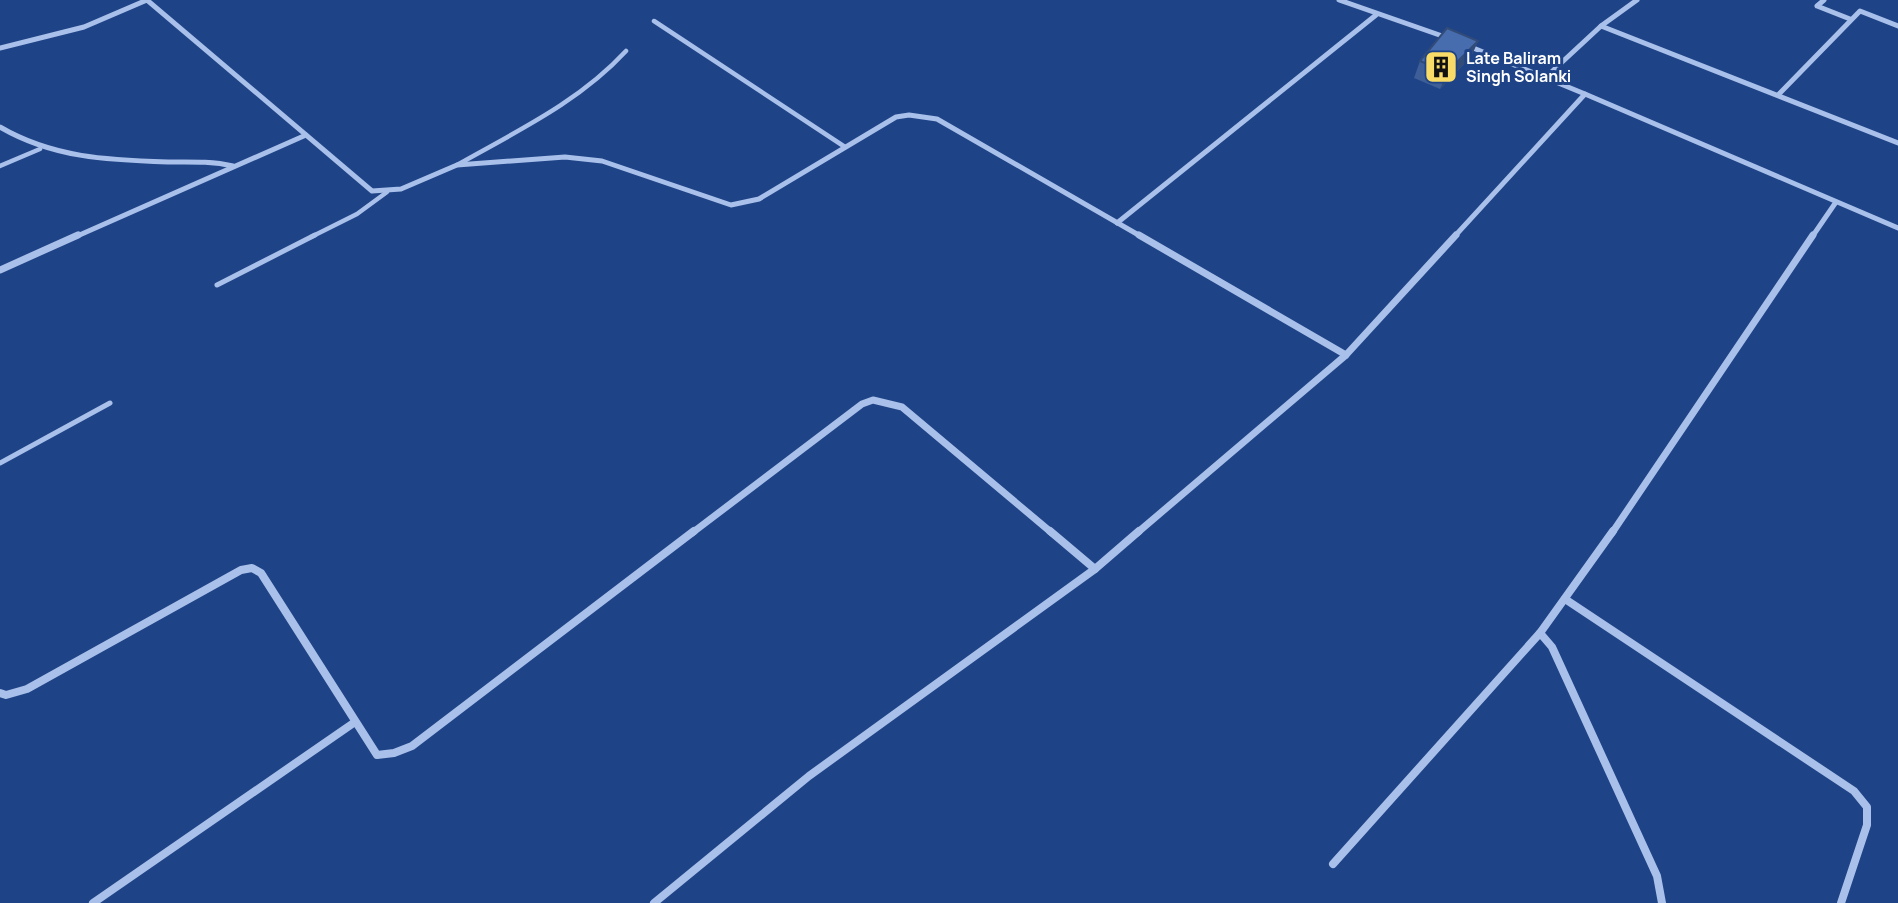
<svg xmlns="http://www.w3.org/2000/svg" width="1898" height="903" font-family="Manrope,sans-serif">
	<rect width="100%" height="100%" fill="#1f4387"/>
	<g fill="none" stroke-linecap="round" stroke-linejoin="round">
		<g stroke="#a8c0ea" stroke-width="4.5">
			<polyline points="654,21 845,147"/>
			<path d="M457 165C517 131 579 102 626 51"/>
			<polyline points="0,166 40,149"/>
			<polyline points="311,237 357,214 387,192"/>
		</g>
		<g stroke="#a8c0ea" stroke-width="5">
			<polyline points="217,285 315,235"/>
			<polyline points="0,463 110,403"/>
		</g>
		<g stroke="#a8c0ea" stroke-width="5">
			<polyline points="1339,0 1448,38"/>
			<polyline points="1824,0 1817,6 1850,19"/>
			<polyline points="1601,26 1898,143"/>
			<polyline points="1466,45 1585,94"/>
			<polyline points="0,48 84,27 147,0 372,191 401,189 457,165 565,157 602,161 731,205 759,199 896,117 909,115 937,119 1142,237"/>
			<polyline points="1546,77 1601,26 1637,0"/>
			<polyline points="1779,94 1860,11 1898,26"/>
			<path d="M0 127C53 158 108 160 168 162 190 162 211 161 233 166"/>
			<polyline points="1117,223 1376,15"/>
			<polyline points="75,237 306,135"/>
			<polyline points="1454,237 1585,94 1898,228"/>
			<polyline points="1812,237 1836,202"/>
		</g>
		<g stroke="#a8c0ea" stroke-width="7">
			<polyline points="1139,235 1346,355"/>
			<polyline points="0,270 78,235"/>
			<polyline points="692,533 862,404 873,400 902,407 1052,533"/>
			<polyline points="1137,533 1346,355 1456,235"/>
			<polyline points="1612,533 1813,235"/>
		</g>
		<g stroke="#a8c0ea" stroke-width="8">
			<polyline points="1050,531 1095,569"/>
			<polyline points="1613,531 1540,633 1552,647 1657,876 1662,903"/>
			<polyline points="1565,599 1854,791 1867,807 1867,825 1841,903"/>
			<polyline points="0,693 6,695 27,689 241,570 252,568 261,573 377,755 394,753 412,746 694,531"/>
			<polyline points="1333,864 1540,633"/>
			<polyline points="93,903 355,722"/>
			<polyline points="654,903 809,776 1095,569 1139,531"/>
		</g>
	</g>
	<polygon fill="#3d5e96" points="1478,41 1471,57 1440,89 1414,78 1420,61"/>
	<polygon fill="#324c7a" points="1478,41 1471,57 1440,89 1447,72"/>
	<polygon fill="#476daf" stroke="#324c7a" stroke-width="2" points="1447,28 1478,41 1447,72 1420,61"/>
	<defs>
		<symbol id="building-square" viewBox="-11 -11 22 22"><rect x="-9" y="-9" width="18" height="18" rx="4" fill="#f9db67" stroke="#1f4387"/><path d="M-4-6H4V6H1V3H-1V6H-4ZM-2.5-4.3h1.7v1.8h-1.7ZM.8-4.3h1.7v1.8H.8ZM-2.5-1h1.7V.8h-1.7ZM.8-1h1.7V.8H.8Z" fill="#111"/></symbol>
	</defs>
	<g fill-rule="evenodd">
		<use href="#building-square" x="1422" y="48" width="38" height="38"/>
	</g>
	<g text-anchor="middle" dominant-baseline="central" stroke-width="6" stroke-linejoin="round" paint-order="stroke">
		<g font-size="16" font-weight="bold" fill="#fff" stroke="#1f4387" text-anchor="start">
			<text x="1466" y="58">Late Baliram<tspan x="1466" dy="18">Singh Solanki</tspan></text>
		</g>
	</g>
</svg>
